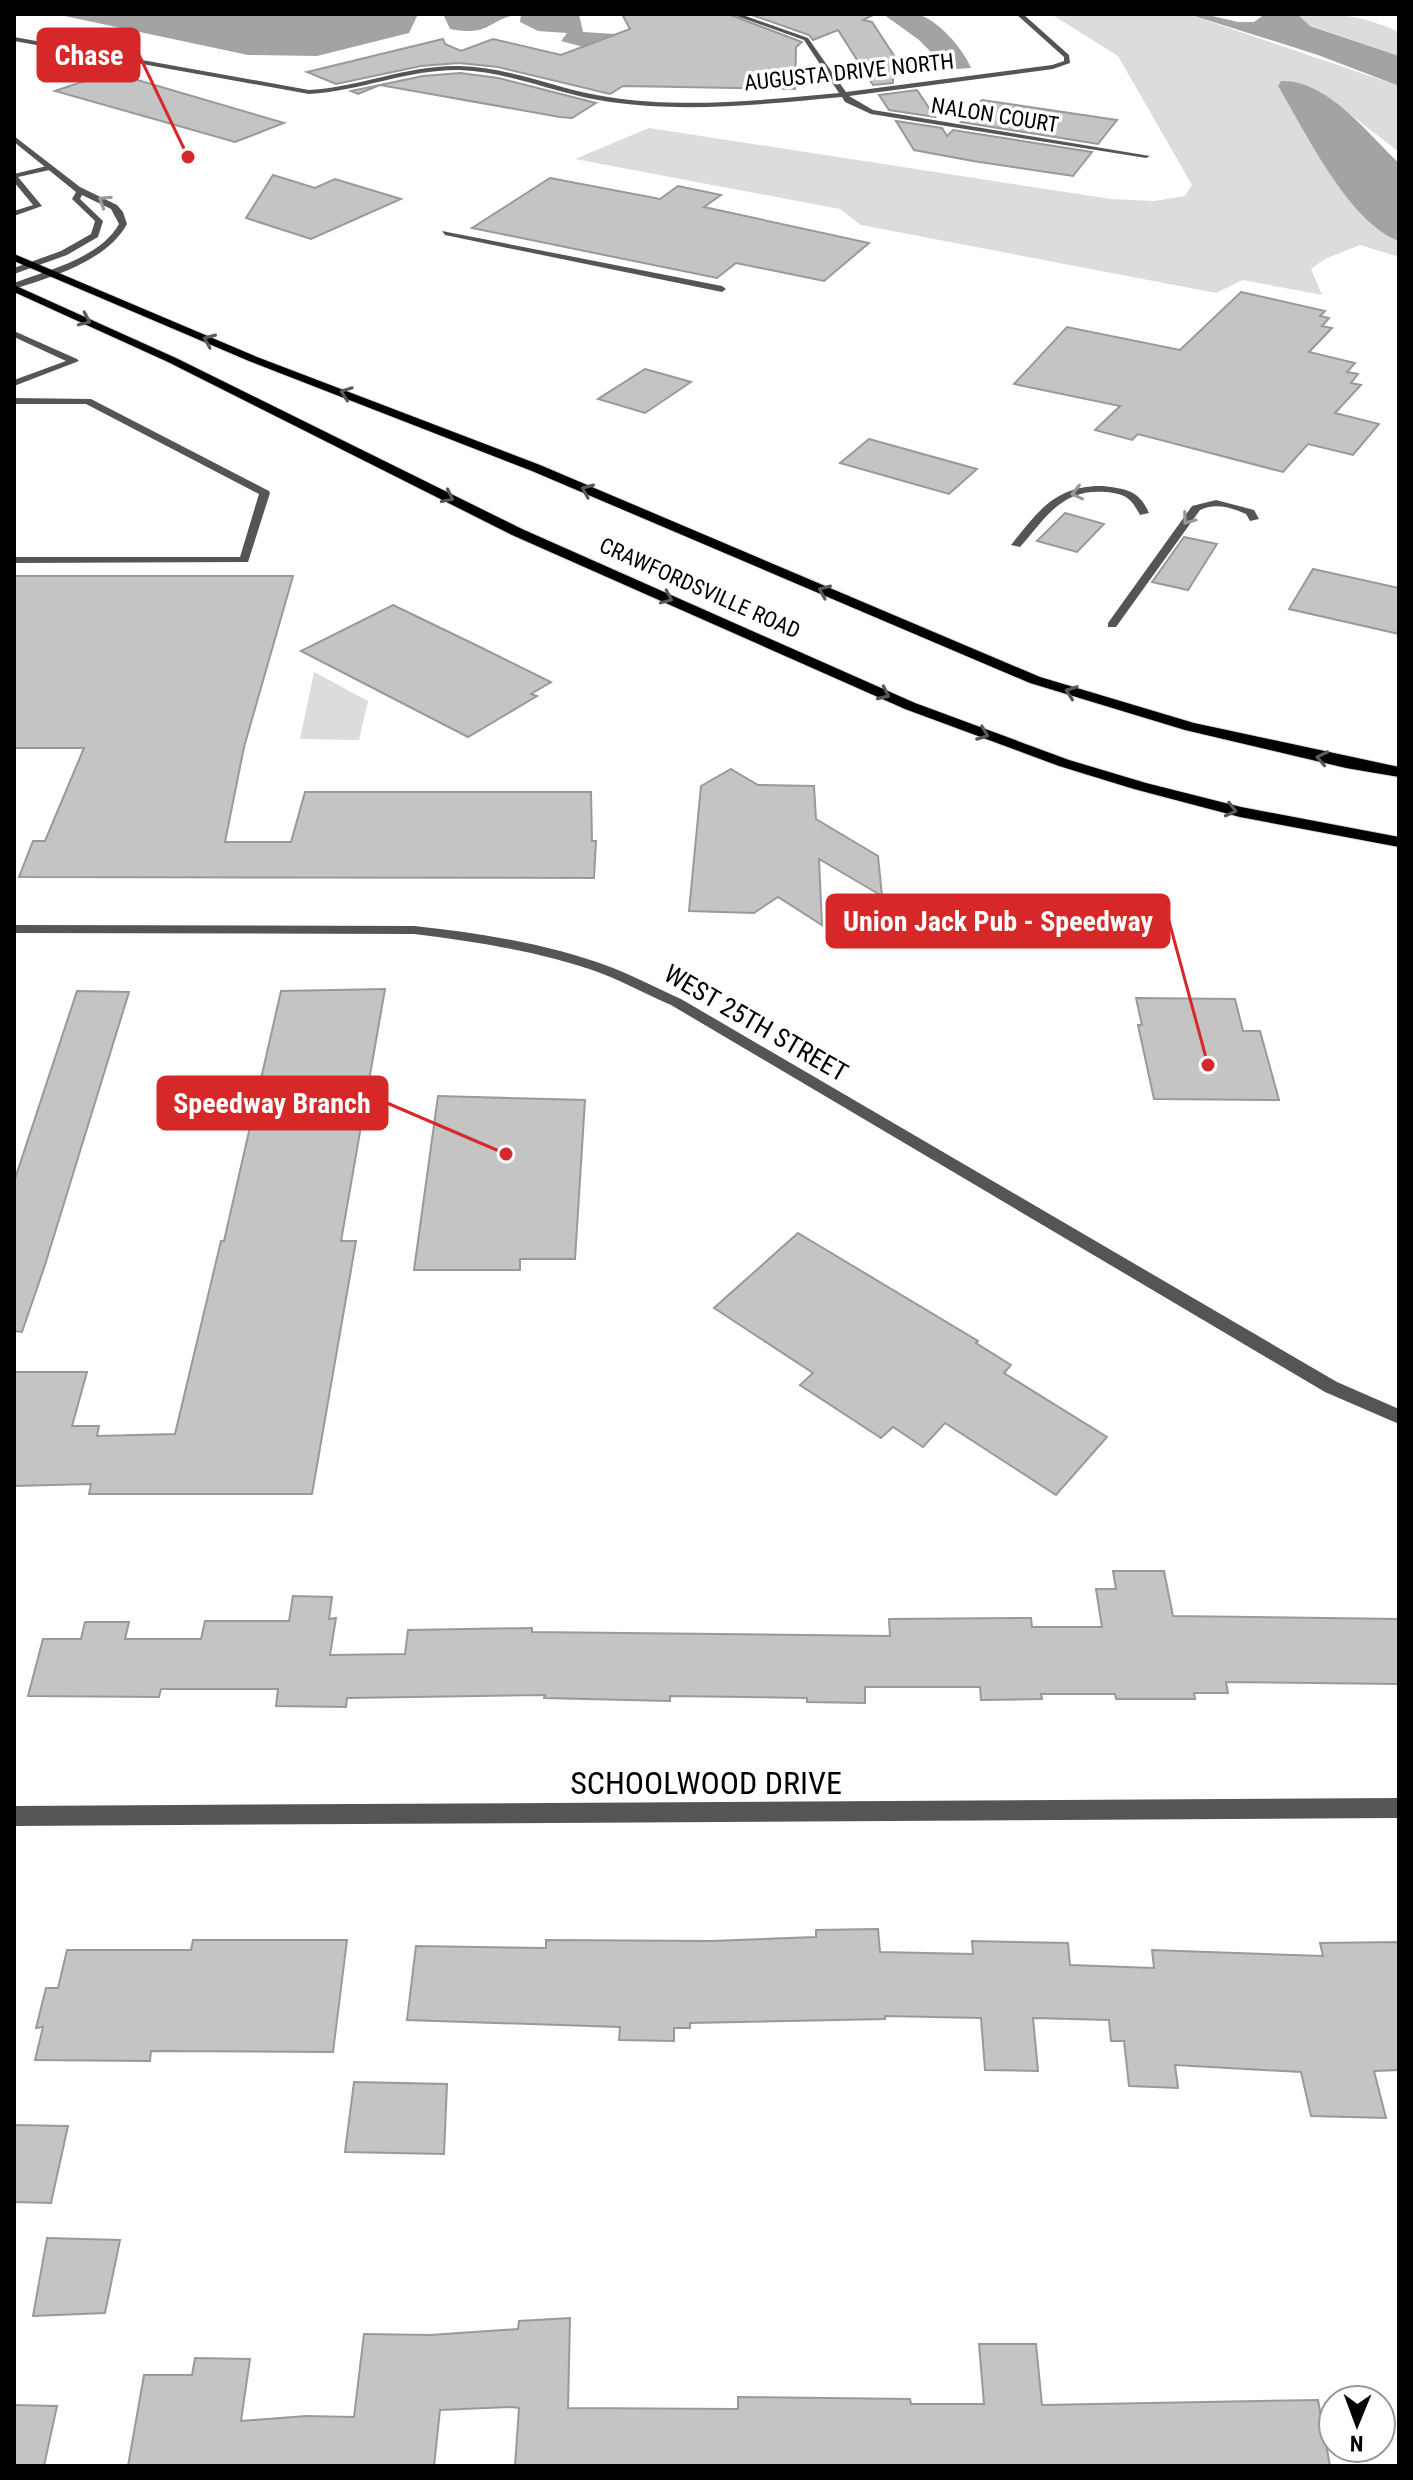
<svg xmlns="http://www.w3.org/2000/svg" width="1413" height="2480" font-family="'Roboto Condensed',sans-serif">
	<rect width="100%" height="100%" fill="#fff"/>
	<g fill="#dcdcdc">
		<polygon points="1051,14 1188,14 1399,86 1399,152 1329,98 1302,84 1399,241 1399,257 1360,245 1325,259 1311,269 1322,295 1243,280 1216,293 861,225 840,209 575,159 649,128 1111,199 1154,201 1185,196 1192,185 1118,56"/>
		<path d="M1296 14C1342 14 1357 14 1399 32V56L1306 24Z"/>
		<polygon points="314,672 368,701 359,740 300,739"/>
	</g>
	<g fill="#a3a3a3">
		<polygon points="55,14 418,14 409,33 317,56 248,55"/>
		<path d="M443 14H579L583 32 615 34 655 49 610 54 561 41 567 33 538 31 520 22 521 14C486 19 493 37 450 29Z"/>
		<path d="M883 14C894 14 906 12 916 14 937 18 964 50 971 68L944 70 937 65 933 54 919 40Z"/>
		<polygon points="1188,14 1204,14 1238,22 1254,22 1265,14 1297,14 1310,26 1399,56 1399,86 1318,55"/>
		<path d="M1281 81C1328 80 1368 134 1399 163V241C1349 223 1305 131 1278 86Z"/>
	</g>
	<g fill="#c4c4c4" stroke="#999" stroke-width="2">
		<polygon points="622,14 728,14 802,42 796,47 795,89 623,86 610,94 498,67 459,63 421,66 336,84 307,72 443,39 445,44 461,51 493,39 561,55 630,29"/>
		<polygon points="749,14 875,14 863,20 872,22 906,74 893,75 893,83 873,85 838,30 813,40 809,35"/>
		<polygon points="111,72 117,74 284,123 235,142 55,91"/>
		<polygon points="460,73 498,78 596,103 572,118 560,117 380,85 358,94 351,91 423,76"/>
		<polygon points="917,90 935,117 889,110 879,95"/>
		<polygon points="982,100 1117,120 1098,144 961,122"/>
		<polygon points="896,121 942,128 947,136 953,130 1092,152 1073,176 973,161 914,150"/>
		<polygon points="273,175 315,188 335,179 401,199 311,239 246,218"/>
		<polygon points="550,178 660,199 678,186 721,195 704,207 869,243 824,281 736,263 717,278 472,228"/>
		<polygon points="1241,292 1325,311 1320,316 1329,318 1322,326 1332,328 1309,352 1355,363 1347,372 1358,374 1351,383 1361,385 1335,413 1379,424 1353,455 1308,444 1283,472 1138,434 1132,440 1095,430 1120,406 1014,384 1067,327 1180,350"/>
		<polygon points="645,369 691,382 645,413 598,399"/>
		<polygon points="869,439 977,469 949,494 840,463"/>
		<polygon points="1065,513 1104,524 1077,552 1037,541"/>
		<polygon points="1184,537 1217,544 1188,590 1152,582"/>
		<polygon points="1313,569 1399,588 1399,634 1289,609"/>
		<polygon points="14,576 293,576 244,747 225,842 291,842 305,792 591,792 592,841 596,841 594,878 19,877 33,841 45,841 84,748 14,748"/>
		<polygon points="393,605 482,648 551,682 531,694 537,696 468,737 301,651"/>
		<polygon points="731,769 758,785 814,786 816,819 878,856 882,896 819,859 822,925 778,897 754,913 689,911 701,786"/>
		<polygon points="385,989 341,1241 356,1241 312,1494 89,1494 91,1484 14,1486 14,1372 87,1372 72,1426 99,1426 97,1436 175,1434 221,1241 224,1241 281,991"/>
		<polygon points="77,991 129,992 45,1265 22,1332 14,1331 14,1182"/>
		<polygon points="1136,998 1235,999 1243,1031 1260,1031 1279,1100 1154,1099 1138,1025 1142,1025"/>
		<polygon points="438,1096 585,1100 575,1259 520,1259 520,1270 414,1270"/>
		<polygon points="798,1233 978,1341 976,1343 1011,1365 1004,1373 1107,1437 1056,1495 945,1423 923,1447 893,1427 881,1438 800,1385 813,1373 714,1308"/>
		<polygon points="1113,1571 1164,1571 1173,1616 1399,1619 1399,1684 1226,1682 1228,1693 1194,1693 1195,1699 1116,1699 1115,1694 1041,1694 1042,1699 981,1700 980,1687 865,1687 865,1703 807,1702 807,1698 670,1696 670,1701 544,1698 545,1695 347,1698 346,1707 276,1706 278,1689 161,1689 159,1697 28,1696 43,1639 81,1639 85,1622 129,1622 125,1639 201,1639 205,1621 289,1621 293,1596 332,1597 329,1619 336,1618 330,1655 405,1654 408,1630 532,1628 532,1632 890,1636 889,1619 1031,1618 1032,1627 1102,1627 1096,1589 1116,1589"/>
		<polygon points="878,1929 880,1952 973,1954 972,1941 1068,1943 1070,1965 1154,1968 1152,1950 1323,1956 1320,1943 1399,1942 1399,2070 1374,2071 1386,2118 1311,2116 1301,2072 1175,2065 1178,2088 1129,2086 1124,2041 1111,2041 1109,2020 1033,2018 1038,2071 985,2070 981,2018 885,2016 885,2019 690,2023 690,2028 674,2028 674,2041 619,2040 620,2027 407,2020 416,1946 546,1948 546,1940 711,1941 816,1937 816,1930"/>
		<polygon points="193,1940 347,1940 333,2052 151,2051 150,2061 35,2060 43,2027 36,2028 46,1988 58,1988 67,1950 191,1950"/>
		<polygon points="354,2082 447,2084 444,2154 345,2152"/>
		<polygon points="14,2125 68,2126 51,2203 14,2202"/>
		<polygon points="47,2238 120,2240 105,2313 33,2316"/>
		<polygon points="570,2318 568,2408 738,2409 738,2397 910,2399 911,2404 984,2404 979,2344 1036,2344 1042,2405 1318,2400 1330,2466 515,2466 519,2408 512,2407 440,2410 434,2466 128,2466 144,2375 192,2375 195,2358 250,2359 241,2421 306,2416 354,2417 364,2334 430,2335 518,2329 519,2321"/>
		<polygon points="14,2405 57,2406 44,2466 14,2466"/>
	</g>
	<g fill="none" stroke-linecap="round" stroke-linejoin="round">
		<defs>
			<g id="primary">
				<polygon points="14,254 257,357 540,465 1040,677 1194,723 1399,767 1399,777 1346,768 1185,730 1030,683 532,471 249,361 14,261"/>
				<polygon points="14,285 176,358 522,529 915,703 1069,760 1146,783 1241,807 1399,837 1399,847 1240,817 1134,789 1059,766 905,709 512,535 168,362 14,292"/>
			</g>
		</defs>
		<use href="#primary" stroke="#dbdbdb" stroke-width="2"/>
		<g fill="#555" fill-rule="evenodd">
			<polygon points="51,165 54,169 18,177 42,206 14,216 14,211 33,205 14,182 14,174"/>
			<polygon points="442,231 722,286 726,289 722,292 445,235"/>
			<polygon points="14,331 77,359 79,361 14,386 14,380 66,361 14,337"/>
			<polygon points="14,398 91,399 269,491 270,493 248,562 14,563 14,557 240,557 259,494 86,404 14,404"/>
			<path d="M1103 486C1126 489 1139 490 1149 513L1140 515C1131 498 1126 494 1106 492 1061 488 1046 518 1020 547L1011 545C1038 511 1056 485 1103 486Z"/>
			<path d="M1216 500 1254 510 1259 519 1250 521 1246 514C1230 507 1216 503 1200 510L1116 627H1108V623L1192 506Z"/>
		</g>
		<g fill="#555" fill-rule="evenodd">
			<path d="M731 14H740L808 38 846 92 1052 65 1064 61V57L1016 14H1023L1069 55 1070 63 1053 69 849 96 873 110 1150 156 1146 158 871 114 845 102 842 97C766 104 686 113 610 102 559 95 512 72 460 70 409 69 360 91 309 94L14 41V37L309 90C360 87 408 65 459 66 511 67 558 90 608 97 683 109 764 100 839 93L804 40Z"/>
			<polygon points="1399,1798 1399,1818 14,1826 14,1806"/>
		</g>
		<g fill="#555" fill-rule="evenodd">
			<path d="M14 136 80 187 117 205 123 212 127 224C107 261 52 277 14 289V283C48 270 100 258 119 224L111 209 82 195 80 199 103 221 98 237 67 255 14 274V268L61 251 91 234 95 221 72 199 76 192 14 142Z"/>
			<path d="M14 925 414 926C481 933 550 944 613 968 636 977 659 989 681 999L1337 1382 1399 1409V1424L1325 1392 671 1005C648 995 626 983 603 974 543 952 478 942 414 934L14 933Z"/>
		</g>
		<use href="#primary" fill="#000" fill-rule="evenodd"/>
	</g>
	<defs><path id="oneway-chevron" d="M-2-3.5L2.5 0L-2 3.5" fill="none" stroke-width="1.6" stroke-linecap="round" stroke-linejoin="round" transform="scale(2)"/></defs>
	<g stroke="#999">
		<use href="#oneway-chevron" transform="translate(104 201) rotate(-147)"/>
		<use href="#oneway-chevron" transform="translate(1077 493) rotate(167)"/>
		<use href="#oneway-chevron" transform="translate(1188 519) rotate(127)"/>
	</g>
	<g stroke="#595959">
		<use href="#oneway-chevron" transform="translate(85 320) rotate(24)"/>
		<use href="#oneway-chevron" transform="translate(209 340) rotate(-157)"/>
		<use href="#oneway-chevron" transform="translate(346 393) rotate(-160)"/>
		<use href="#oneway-chevron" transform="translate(587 490) rotate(-157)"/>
		<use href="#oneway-chevron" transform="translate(448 497) rotate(26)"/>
		<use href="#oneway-chevron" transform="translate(824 591) rotate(-157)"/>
		<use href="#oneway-chevron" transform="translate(667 598) rotate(24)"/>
		<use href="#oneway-chevron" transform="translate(1071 692) rotate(-161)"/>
		<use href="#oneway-chevron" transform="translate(884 694) rotate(25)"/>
		<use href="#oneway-chevron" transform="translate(983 734) rotate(21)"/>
		<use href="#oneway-chevron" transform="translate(1322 758) rotate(-168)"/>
		<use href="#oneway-chevron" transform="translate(1231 810) rotate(14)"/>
	</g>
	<g text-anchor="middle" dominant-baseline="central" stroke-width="7" stroke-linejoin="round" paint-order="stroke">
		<g font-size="22" fill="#000" stroke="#fff">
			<text transform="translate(849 72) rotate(-6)">AUGUSTA DRIVE NORTH</text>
			<text transform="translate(995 115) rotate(9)">NALON COURT</text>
			<text transform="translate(700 588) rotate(24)">CRAWFORDSVILLE ROAD</text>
		</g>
		<g font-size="26" fill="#000" stroke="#fff">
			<text transform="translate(756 1023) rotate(30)">WEST 25TH STREET</text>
		</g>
		<g font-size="32" fill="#000" stroke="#fff">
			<text x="706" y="1783">SCHOOLWOOD DRIVE</text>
		</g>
	</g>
	<path fill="none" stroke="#d62828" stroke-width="3" d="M188 157L139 55M1208 1065L1169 921M506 1154L387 1103"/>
	<g fill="#d62828" stroke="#fff" stroke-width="3">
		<circle cx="188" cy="157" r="8"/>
		<circle cx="1208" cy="1065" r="8"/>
		<circle cx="506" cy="1154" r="8"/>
	</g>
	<g fill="#d62828" stroke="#d62828" stroke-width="3">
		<rect x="38" y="29" width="101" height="52" rx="8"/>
		<rect x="827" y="895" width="342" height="52" rx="8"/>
		<rect x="158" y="1077" width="229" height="52" rx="8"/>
	</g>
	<g font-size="28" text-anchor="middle" font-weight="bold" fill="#fff">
		<text x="89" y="65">Chase</text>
		<text x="998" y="931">Union Jack Pub - Speedway</text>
		<text x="272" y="1113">Speedway Branch</text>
	</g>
	<rect width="1413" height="2480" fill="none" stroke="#000000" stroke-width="32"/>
	<g transform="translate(1357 2424) rotate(181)"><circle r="38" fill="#ffffff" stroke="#999999" stroke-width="2"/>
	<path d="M0-6L14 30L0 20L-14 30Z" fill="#000000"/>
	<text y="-12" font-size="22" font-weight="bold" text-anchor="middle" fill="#000000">N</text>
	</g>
</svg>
